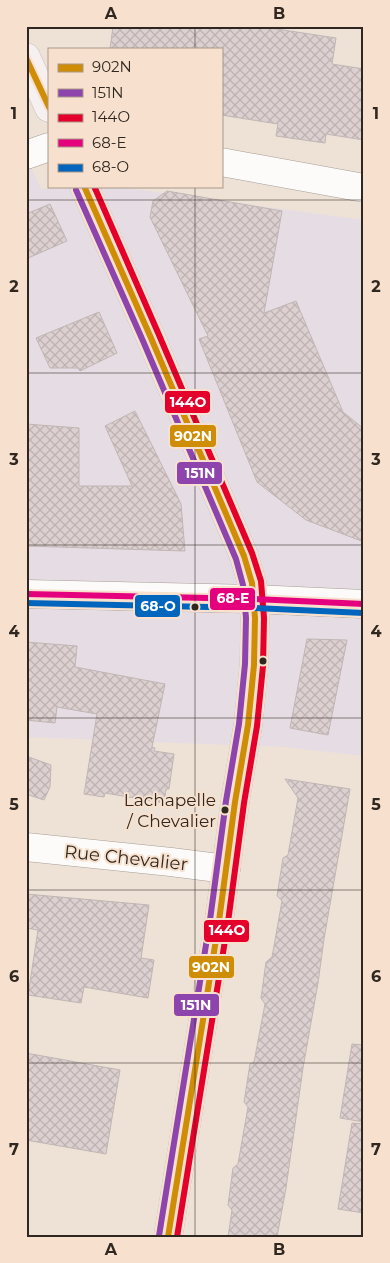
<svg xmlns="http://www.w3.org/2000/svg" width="390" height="1263" font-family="Montserrat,sans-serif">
	<defs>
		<pattern id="building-cross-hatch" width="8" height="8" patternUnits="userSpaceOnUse" patternTransform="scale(1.25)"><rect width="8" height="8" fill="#ddd0d0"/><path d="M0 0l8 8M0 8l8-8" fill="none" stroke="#beb3b2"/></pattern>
	</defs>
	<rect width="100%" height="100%" fill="#eee2d7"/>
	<polygon fill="#e6dce3" points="26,156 41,189 127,188 364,220 364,756 284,747 26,737"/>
	<g fill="url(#building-cross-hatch)" stroke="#c0b6b4">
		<polygon points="113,26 257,26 336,38 332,64 364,69 364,140 326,134 325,143 276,136 278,124 221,115 221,49 110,49"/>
		<polygon points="167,191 282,211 264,313 296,301 343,412 364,429 364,542 306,520 257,482 199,339 208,336 150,217 153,201"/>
		<polygon points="50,204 67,241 26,259 26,214"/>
		<polygon points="99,312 117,353 80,371 78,368 50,368 36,338"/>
		<polygon points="135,411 181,504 185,551 26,546 26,424 79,428 79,486 132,486 105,426"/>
		<polygon points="307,639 347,640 328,735 290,728"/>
		<polygon points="26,642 77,646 75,667 165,684 152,747 155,748 154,751 174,754 169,789 166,789 164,803 105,793 104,797 84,794 97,714 57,707 55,723 26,720"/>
		<polygon points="26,756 51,765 50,787 44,800 26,794"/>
		<polygon points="285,779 350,789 324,939 318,983 303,1068 286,1188 277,1237 228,1237 232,1210 228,1205 233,1168 238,1164 248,1107 244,1102 250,1064 254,1062 265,1004 261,998 266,962 272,957 282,901 277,896 283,858 288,855 298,798"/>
		<polygon points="26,894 149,905 141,958 154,960 148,998 84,987 81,1003 28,995 38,930 26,928"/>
		<polygon points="352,1044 364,1045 364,1122 340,1118"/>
		<polygon points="26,1053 120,1070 106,1154 26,1140"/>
		<polygon points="352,1123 364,1124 364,1213 338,1209"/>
	</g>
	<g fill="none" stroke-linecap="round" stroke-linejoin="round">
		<defs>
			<g id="minor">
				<polyline points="26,155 49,147"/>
				<polyline points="221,162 364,188"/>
				<polyline points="26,847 171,862 226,869"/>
			</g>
			<polyline id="tertiary" points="26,594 254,599 364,604"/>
			<g id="primary">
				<polyline points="26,57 49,108"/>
				<polyline points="84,186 151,338 244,556 252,583 254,599 255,618 254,665 248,725 235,802 219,921 168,1237"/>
			</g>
		</defs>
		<use href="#minor" stroke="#a69d95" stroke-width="29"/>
		<use href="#tertiary" stroke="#a69d95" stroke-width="29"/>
		<use href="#primary" stroke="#c7c2bc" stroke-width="29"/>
		<use href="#minor" stroke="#fcfbf9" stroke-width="28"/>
		<use href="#tertiary" stroke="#fcfbf9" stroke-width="28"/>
		<use href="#primary" stroke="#f7f0f0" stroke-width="28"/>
		<defs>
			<g id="bus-1">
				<polyline points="26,58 49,107"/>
				<polyline points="84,186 151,338 244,556 252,583 255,618 254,665 248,725 235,802 219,921 168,1237"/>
			</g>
			<polyline id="bus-2" points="76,190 143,341 236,559 243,585 246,618 245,664 239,724 226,801 210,920 159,1236"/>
			<polyline id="bus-3" points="94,186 159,335 252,553 261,581 264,618 263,666 257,726 244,803 228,922 177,1237"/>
			<polyline id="bus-4" points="26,594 254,599 364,604"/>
			<polyline id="bus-5" points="26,603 254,608 364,613"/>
		</defs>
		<use href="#bus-1" stroke="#f7e1ce" stroke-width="10"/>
		<use href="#bus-2" stroke="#f7e1ce" stroke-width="10"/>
		<use href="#bus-3" stroke="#f7e1ce" stroke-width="10"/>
		<use href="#bus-4" stroke="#f7e1ce" stroke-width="10"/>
		<use href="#bus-5" stroke="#f7e1ce" stroke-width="10"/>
		<use href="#bus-1" stroke="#cf8d06" stroke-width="6"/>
		<use href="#bus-2" stroke="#8e44ad" stroke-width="6"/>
		<use href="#bus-3" stroke="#e4002b" stroke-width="6"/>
		<use href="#bus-4" stroke="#e5007d" stroke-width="6"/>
		<use href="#bus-5" stroke="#0065bd" stroke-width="6"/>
	</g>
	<path fill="none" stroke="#302820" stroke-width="1" stroke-opacity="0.55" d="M195 26V49M195 186V1237M26 200H364M26 373H364M26 545H364M26 718H364M26 890H364M26 1063H364"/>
	<g fill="#302820" stroke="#f7e1ce" stroke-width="2">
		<circle cx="195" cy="607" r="4.5"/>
		<circle cx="263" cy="661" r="4.5"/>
		<circle cx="225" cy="810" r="4.5"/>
	</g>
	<g text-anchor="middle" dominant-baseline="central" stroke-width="4" stroke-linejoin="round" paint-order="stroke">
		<g font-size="17" fill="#302820" stroke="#f7e1ce" text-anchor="end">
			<text x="216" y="800">Lachapelle<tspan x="216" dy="21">/ Chevalier</tspan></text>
		</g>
		<g font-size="18" fill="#302820" stroke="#f7e1ce">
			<text transform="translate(126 858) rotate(6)">Rue Chevalier</text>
		</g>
	</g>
	<g stroke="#f7e1ce" stroke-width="2">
		<rect x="164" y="390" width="47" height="24" rx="5" fill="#e4002b"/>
		<rect x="169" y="424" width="48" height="24" rx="5" fill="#cf8d06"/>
		<rect x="176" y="461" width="47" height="24" rx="5" fill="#8e44ad"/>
		<rect x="209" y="587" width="47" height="24" rx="5" fill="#e5007d"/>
		<rect x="134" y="594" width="47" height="24" rx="5" fill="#0065bd"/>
		<rect x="203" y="919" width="47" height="24" rx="5" fill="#e4002b"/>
		<rect x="188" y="955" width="47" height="24" rx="5" fill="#cf8d06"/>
		<rect x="173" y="993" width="47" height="24" rx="5" fill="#8e44ad"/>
	</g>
	<g font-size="14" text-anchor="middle" font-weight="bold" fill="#fff">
		<text x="188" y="407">144O</text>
		<text x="193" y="441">902N</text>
		<text x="200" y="478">151N</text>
		<text x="233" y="603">68-E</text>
		<text x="158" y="611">68-O</text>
		<text x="227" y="935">144O</text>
		<text x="211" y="972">902N</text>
		<text x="196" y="1010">151N</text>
	</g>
	<rect width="390" height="1263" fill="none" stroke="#f7e1ce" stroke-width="55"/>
	<rect x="48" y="48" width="175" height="140" fill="#f7e1ce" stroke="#a79788"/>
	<rect x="58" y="64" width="25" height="8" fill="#cf8d06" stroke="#a79788"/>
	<text x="92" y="72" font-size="15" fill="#302820">902N</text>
	<rect x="58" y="89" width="25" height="8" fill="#8e44ad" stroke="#a79788"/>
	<text x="92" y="98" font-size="15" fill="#302820">151N</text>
	<rect x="58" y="114" width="25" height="8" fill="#e4002b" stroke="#a79788"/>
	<text x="92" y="122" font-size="15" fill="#302820">144O</text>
	<rect x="58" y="139" width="25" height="8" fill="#e5007d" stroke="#a79788"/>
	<text x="92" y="148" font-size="15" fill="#302820">68-E</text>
	<rect x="58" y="164" width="25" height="8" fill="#0065bd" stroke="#a79788"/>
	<text x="92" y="172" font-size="15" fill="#302820">68-O</text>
	<rect x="28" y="28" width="334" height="1208" fill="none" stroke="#302820" stroke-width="2"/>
	<g font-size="16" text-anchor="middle" font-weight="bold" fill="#302820">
		<text x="111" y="19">A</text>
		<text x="279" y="19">B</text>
		<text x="14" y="119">1</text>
		<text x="376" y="119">1</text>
		<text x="14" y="292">2</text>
		<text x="376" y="292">2</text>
		<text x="14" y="465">3</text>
		<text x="376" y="465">3</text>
		<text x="14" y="637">4</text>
		<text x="376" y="637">4</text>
		<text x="14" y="810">5</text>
		<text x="376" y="810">5</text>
		<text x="14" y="982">6</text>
		<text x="376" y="982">6</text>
		<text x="14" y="1155">7</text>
		<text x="376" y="1155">7</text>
		<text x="111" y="1255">A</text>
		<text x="279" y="1255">B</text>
	</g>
</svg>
